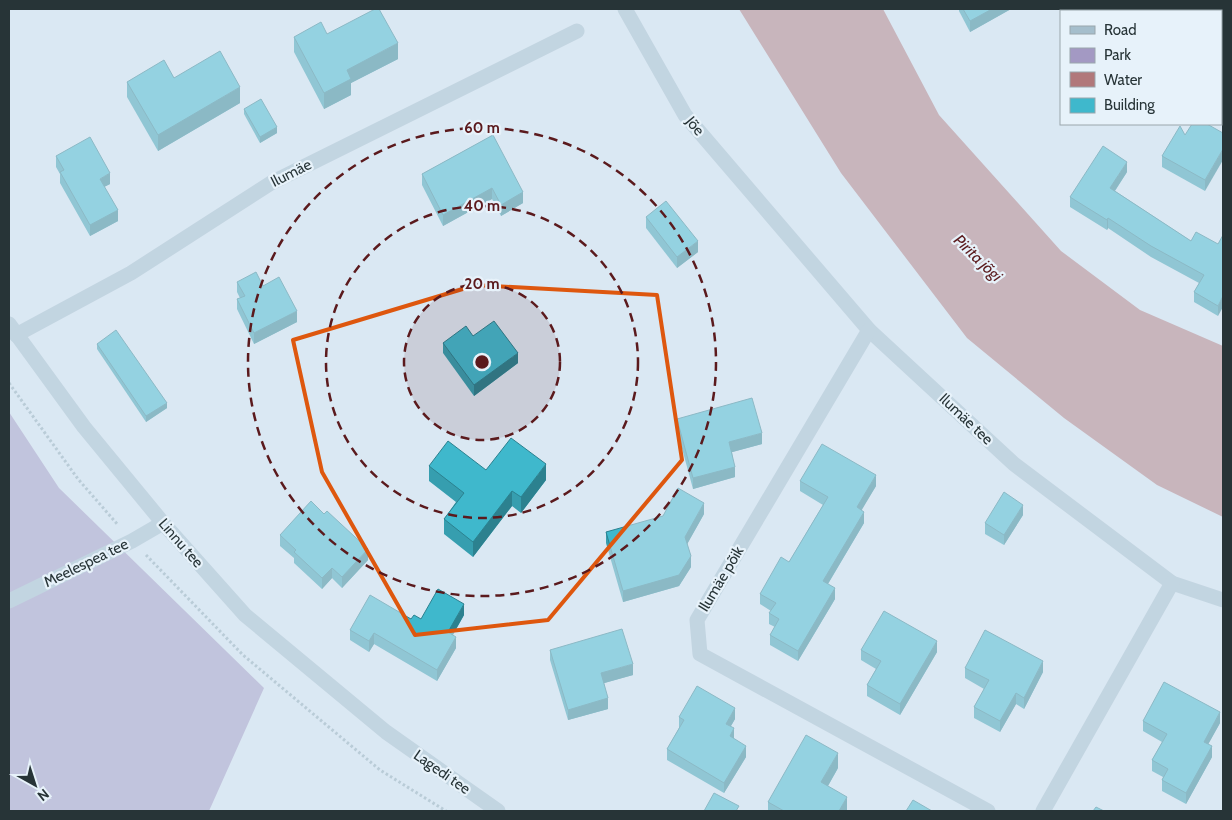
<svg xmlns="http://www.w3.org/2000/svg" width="1232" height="820" font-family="Cabin,sans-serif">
	<rect width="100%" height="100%" fill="#dae8f3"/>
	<polygon fill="#a399c3" points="9,412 59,488 264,688 209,811 9,811"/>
	<polygon fill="#b1787b" points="739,9 883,9 939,115 1061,251 1140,310 1223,346 1223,517 1157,485 1064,418 967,338 841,173"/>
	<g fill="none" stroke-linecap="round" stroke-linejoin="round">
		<g stroke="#90aab7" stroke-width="3" stroke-dasharray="2.5 2.5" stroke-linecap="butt">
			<polyline points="9,383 78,479 118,525"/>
			<polyline points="146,555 243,655 380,770 446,811"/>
		</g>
		<g stroke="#a5becc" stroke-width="15">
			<polyline points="625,9 685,115 869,330 1014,464 1172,583 1223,600"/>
			<polyline points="1159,9 1160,11"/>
			<polyline points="1221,99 1223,101"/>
			<polyline points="9,324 84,427 163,523 245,615 386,732 498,811"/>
			<polyline points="869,330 697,620 700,654 988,811"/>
			<polyline points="16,335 131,273 271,183 577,31"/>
			<polyline points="9,601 132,541 163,523"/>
			<polyline points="1043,811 1172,583"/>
		</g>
	</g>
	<g fill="#369eaf">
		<polygon points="959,9 1011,9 970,32 959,11"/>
		<polygon points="327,34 398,59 351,83 351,95 324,109 294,52 294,37"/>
		<polygon points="174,78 240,103 158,151 127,97 127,82"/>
		<polygon points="244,109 277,133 260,143 244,114"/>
		<polygon points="1207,124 1205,191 1162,167 1162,156 1185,135"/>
		<polygon points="493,135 523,203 501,216 492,199 443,226 422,185 422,174"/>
		<polygon points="56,156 110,184 104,187 118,221 90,236 60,183 60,174 56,167"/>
		<polygon points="1127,172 1115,191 1191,241 1218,244 1218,316 1194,302 1194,292 1199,283 1151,257 1108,228 1107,230 1070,207 1070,197"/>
		<polygon points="646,217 698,252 677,268 646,228"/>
		<polygon points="237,282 263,286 297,322 254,344 237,309 237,299 240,298 237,292"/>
		<polygon points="473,336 518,363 474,396 443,353 443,343"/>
		<polygon points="97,344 167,408 146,422 97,349"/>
		<polygon points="677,419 762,444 732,452 735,477 693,489 677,430"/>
		<polygon points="429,466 486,470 546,480 521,513 512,506 473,557 444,534 444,519 456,502 429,481"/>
		<polygon points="800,481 876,486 861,510 864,523 828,584 835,599 798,661 770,645 770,635 775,627 769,624 769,613 771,611 760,604 760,594 789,562 823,505 800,491"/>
		<polygon points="704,514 687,544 691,567 679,586 623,602 606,543 606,532"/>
		<polygon points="1023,515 1004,545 985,534 985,523"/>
		<polygon points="280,535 368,560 342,588 332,578 322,589 294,563 294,558 280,546"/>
		<polygon points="464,615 453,635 456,648 437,681 374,644 369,652 350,640 350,630 411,619 421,619"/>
		<polygon points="550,650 633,675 604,683 608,709 568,720 550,660"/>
		<polygon points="861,650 937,652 900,715 867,696 867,685 876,669 861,660"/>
		<polygon points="965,668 1043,672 1024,709 1016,704 1000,732 974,718 974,707 984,689 965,678"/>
		<polygon points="679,717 735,719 731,726 734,739 746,757 724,793 667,760 667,749 679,728"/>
		<polygon points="1143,721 1220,723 1208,744 1212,757 1186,804 1162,791 1162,780 1163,777 1152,771 1152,760 1162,742 1143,731"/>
		<polygon points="838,768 828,786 847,811 768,811 768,802"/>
	</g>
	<g fill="#2c818f">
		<polygon points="992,9 1011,9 970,32 970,21"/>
		<polygon points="398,43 398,59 351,83 351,95 324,109 324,93 347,70"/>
		<polygon points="240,87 240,103 158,151 158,135"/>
		<polygon points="277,127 277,133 260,143 260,137"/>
		<polygon points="1223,149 1223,160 1205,191 1205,180"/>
		<polygon points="1127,162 1127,172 1110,198 1110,188"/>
		<polygon points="110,173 110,184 100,189 100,179"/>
		<polygon points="492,188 492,199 443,226 443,215"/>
		<polygon points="523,192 523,203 501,216 501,205"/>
		<polygon points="118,210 118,221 90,236 90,225"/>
		<polygon points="1108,218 1108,228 1107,230 1107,220"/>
		<polygon points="698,241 698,252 677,268 677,257"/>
		<polygon points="1223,296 1223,307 1218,316 1218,306"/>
		<polygon points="297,311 297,322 254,344 254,333"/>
		<polygon points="518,353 518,363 474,396 474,385"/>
		<polygon points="167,403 167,408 146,422 146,416"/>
		<polygon points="762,433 762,444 729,453 729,442"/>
		<polygon points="546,464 546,480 521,513 521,497"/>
		<polygon points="735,467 735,477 693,489 693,478"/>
		<polygon points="876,475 876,486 857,518 857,507"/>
		<polygon points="512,491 512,506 473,557 473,542"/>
		<polygon points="704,503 704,514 685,548 685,537"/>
		<polygon points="1023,505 1023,515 1004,545 1004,535"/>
		<polygon points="864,512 864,523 823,592 823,581"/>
		<polygon points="368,549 368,560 342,588 342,577"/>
		<polygon points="691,556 691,567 679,586 623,602 623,591"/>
		<polygon points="332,568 332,578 322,589 322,578"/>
		<polygon points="835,588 835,599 798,661 798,651"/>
		<polygon points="464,604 464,615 448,643 448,632"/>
		<polygon points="374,633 374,644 369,652 369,641"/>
		<polygon points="456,637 456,648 437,681 437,670"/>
		<polygon points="937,641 937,652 900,715 900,704"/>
		<polygon points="1043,661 1043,672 1024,709 1024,698"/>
		<polygon points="633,664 633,675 601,684 601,673"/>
		<polygon points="1016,693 1016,704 1000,732 1000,721"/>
		<polygon points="608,698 608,709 568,720 568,710"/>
		<polygon points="735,708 735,719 726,734 726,724"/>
		<polygon points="1220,712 1220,723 1204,752 1204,742"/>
		<polygon points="734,728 734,739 730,736"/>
		<polygon points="746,746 746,757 724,793 724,783"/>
		<polygon points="1212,746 1212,757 1186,804 1186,793"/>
		<polygon points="838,753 838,768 821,798 821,782"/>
		<polygon points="847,797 847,811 839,811"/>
	</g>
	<g fill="#3fb8cc" stroke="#2c818f">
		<polygon points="375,9 379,9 398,43 347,70 351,79 324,93 294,37 321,22 327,34"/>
		<polygon points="963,9 992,9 970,21"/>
		<polygon points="220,51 240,87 158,135 127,82 164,60 174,78"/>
		<polygon points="261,99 277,127 260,137 244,109"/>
		<polygon points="1192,124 1207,124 1223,133 1223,149 1205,180 1162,156 1180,126 1185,135"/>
		<polygon points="493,135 523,192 501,205 492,188 443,215 422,174"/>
		<polygon points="90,137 110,173 100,179 118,210 90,225 60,172 64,170 56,156"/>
		<polygon points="1103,146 1127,162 1110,188 1191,241 1196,232 1218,244 1223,235 1223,296 1218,306 1194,292 1204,275 1151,246 1108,218 1107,220 1070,197"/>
		<polygon points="666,201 698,241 677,257 646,217"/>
		<polygon points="256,272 263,286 279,277 297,311 254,333 237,299 245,296 237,282"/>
		<polygon points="494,321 518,353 474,385 443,343 466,326 473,336"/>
		<polygon points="116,330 167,403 146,416 97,344"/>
		<polygon points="752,398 762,433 729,442 735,467 693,478 677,419"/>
		<polygon points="511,438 546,464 521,497 512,491 473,542 444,519 464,493 429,466 448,441 486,470"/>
		<polygon points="822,444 876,475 857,507 864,512 823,581 835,588 798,651 770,635 779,619 769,613 776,603 760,594 781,557 789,562 828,497 800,481"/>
		<polygon points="678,488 704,503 685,537 691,556 679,575 623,591 606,532 663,516"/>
		<polygon points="1004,492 1023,505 1004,535 985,523"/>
		<polygon points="311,501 324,514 327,511 368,549 342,577 332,568 322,578 294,552 296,550 280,535"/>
		<polygon points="438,589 464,604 448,632 456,637 437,670 374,633 369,641 350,630 370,595 411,619 414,615 421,619"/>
		<polygon points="884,611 937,641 900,704 867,685 881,661 861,650"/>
		<polygon points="622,629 633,664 601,673 608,698 568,710 550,650"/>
		<polygon points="985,630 1043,661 1024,698 1016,693 1000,721 974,707 989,680 965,668"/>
		<polygon points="1164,682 1220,712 1204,742 1212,746 1186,793 1162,780 1168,769 1152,760 1167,734 1143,721"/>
		<polygon points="697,686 735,708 726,724 734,728 730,736 746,746 724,783 667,749 684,720 679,717"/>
		<polygon points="806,735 838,753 821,782 847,797 839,811 784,811 768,802"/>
		<polygon points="714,793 739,806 736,811 704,811"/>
		<polygon points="913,800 932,811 906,811"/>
		<polygon points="1096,807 1104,811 1093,811"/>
	</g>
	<path d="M0 0H1232V820H0ZM476 285 657 295 682 460 548 620 415 635 322 472 293 340Z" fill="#dae8f3" fill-opacity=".55" fill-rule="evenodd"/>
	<path fill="none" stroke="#de570e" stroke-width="4" stroke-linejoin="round" d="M476 285 657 295 682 460 548 620 415 635 322 472 293 340Z"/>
	<circle cx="482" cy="362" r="78" fill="#5b1a1d" fill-opacity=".12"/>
	<g fill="none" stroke="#5b1a1d" stroke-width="2.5" stroke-dasharray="9 6">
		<circle cx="482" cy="362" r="78"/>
		<circle cx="482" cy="362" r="156"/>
		<circle cx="482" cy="362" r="234"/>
	</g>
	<g text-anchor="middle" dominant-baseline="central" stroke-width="4.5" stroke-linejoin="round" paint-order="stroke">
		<g font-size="15" fill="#273437" stroke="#e7f2fa">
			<text transform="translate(695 126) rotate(50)">Jõe</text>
			<text transform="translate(291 173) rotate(-27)">Ilumäe</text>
			<text transform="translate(966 419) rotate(43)">Ilumäe tee</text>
			<text transform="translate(181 543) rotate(49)">Linnu tee</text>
			<text transform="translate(86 563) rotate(-26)">Meelespea tee</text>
			<text transform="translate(721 579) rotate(-59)">Ilumäe põik</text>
			<text transform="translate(442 772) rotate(35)">Lagedi tee</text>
		</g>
		<g font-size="16" font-style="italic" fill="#5b1a1d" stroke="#e7f2fa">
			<text transform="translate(978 258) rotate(44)">Pirita jõgi</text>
		</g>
	</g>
	<circle cx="482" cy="362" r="8" fill="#5b1a1d" stroke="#e7f2fa" stroke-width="2.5"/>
	<g font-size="15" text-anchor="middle" font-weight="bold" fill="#5b1a1d" stroke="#e7f2fa" stroke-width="4.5" stroke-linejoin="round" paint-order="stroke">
		<text x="482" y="133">60 m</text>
		<text x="482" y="211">40 m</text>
		<text x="482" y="289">20 m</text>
	</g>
	<rect width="1232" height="820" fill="none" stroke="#273437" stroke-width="20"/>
	<rect x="1060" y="10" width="162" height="115" fill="#e7f2fa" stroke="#9aa6ac"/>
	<rect x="1070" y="26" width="25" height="8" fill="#a5becc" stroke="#9aa6ac"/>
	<text x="1104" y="35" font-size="15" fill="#273437">Road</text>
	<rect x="1070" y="48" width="25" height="15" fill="#a399c3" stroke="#9aa6ac"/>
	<text x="1104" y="60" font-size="15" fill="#273437">Park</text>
	<rect x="1070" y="72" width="25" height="15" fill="#b1787b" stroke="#9aa6ac"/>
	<text x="1104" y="85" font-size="15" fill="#273437">Water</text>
	<rect x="1070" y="98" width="25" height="15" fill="#3fb8cc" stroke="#9aa6ac"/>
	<text x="1104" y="110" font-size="15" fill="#273437">Building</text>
	<g transform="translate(35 785) rotate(141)" stroke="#e7f2fa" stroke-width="4" paint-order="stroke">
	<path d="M0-4L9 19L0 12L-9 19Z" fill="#273437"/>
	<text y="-8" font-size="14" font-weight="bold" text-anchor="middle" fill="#273437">N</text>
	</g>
</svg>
